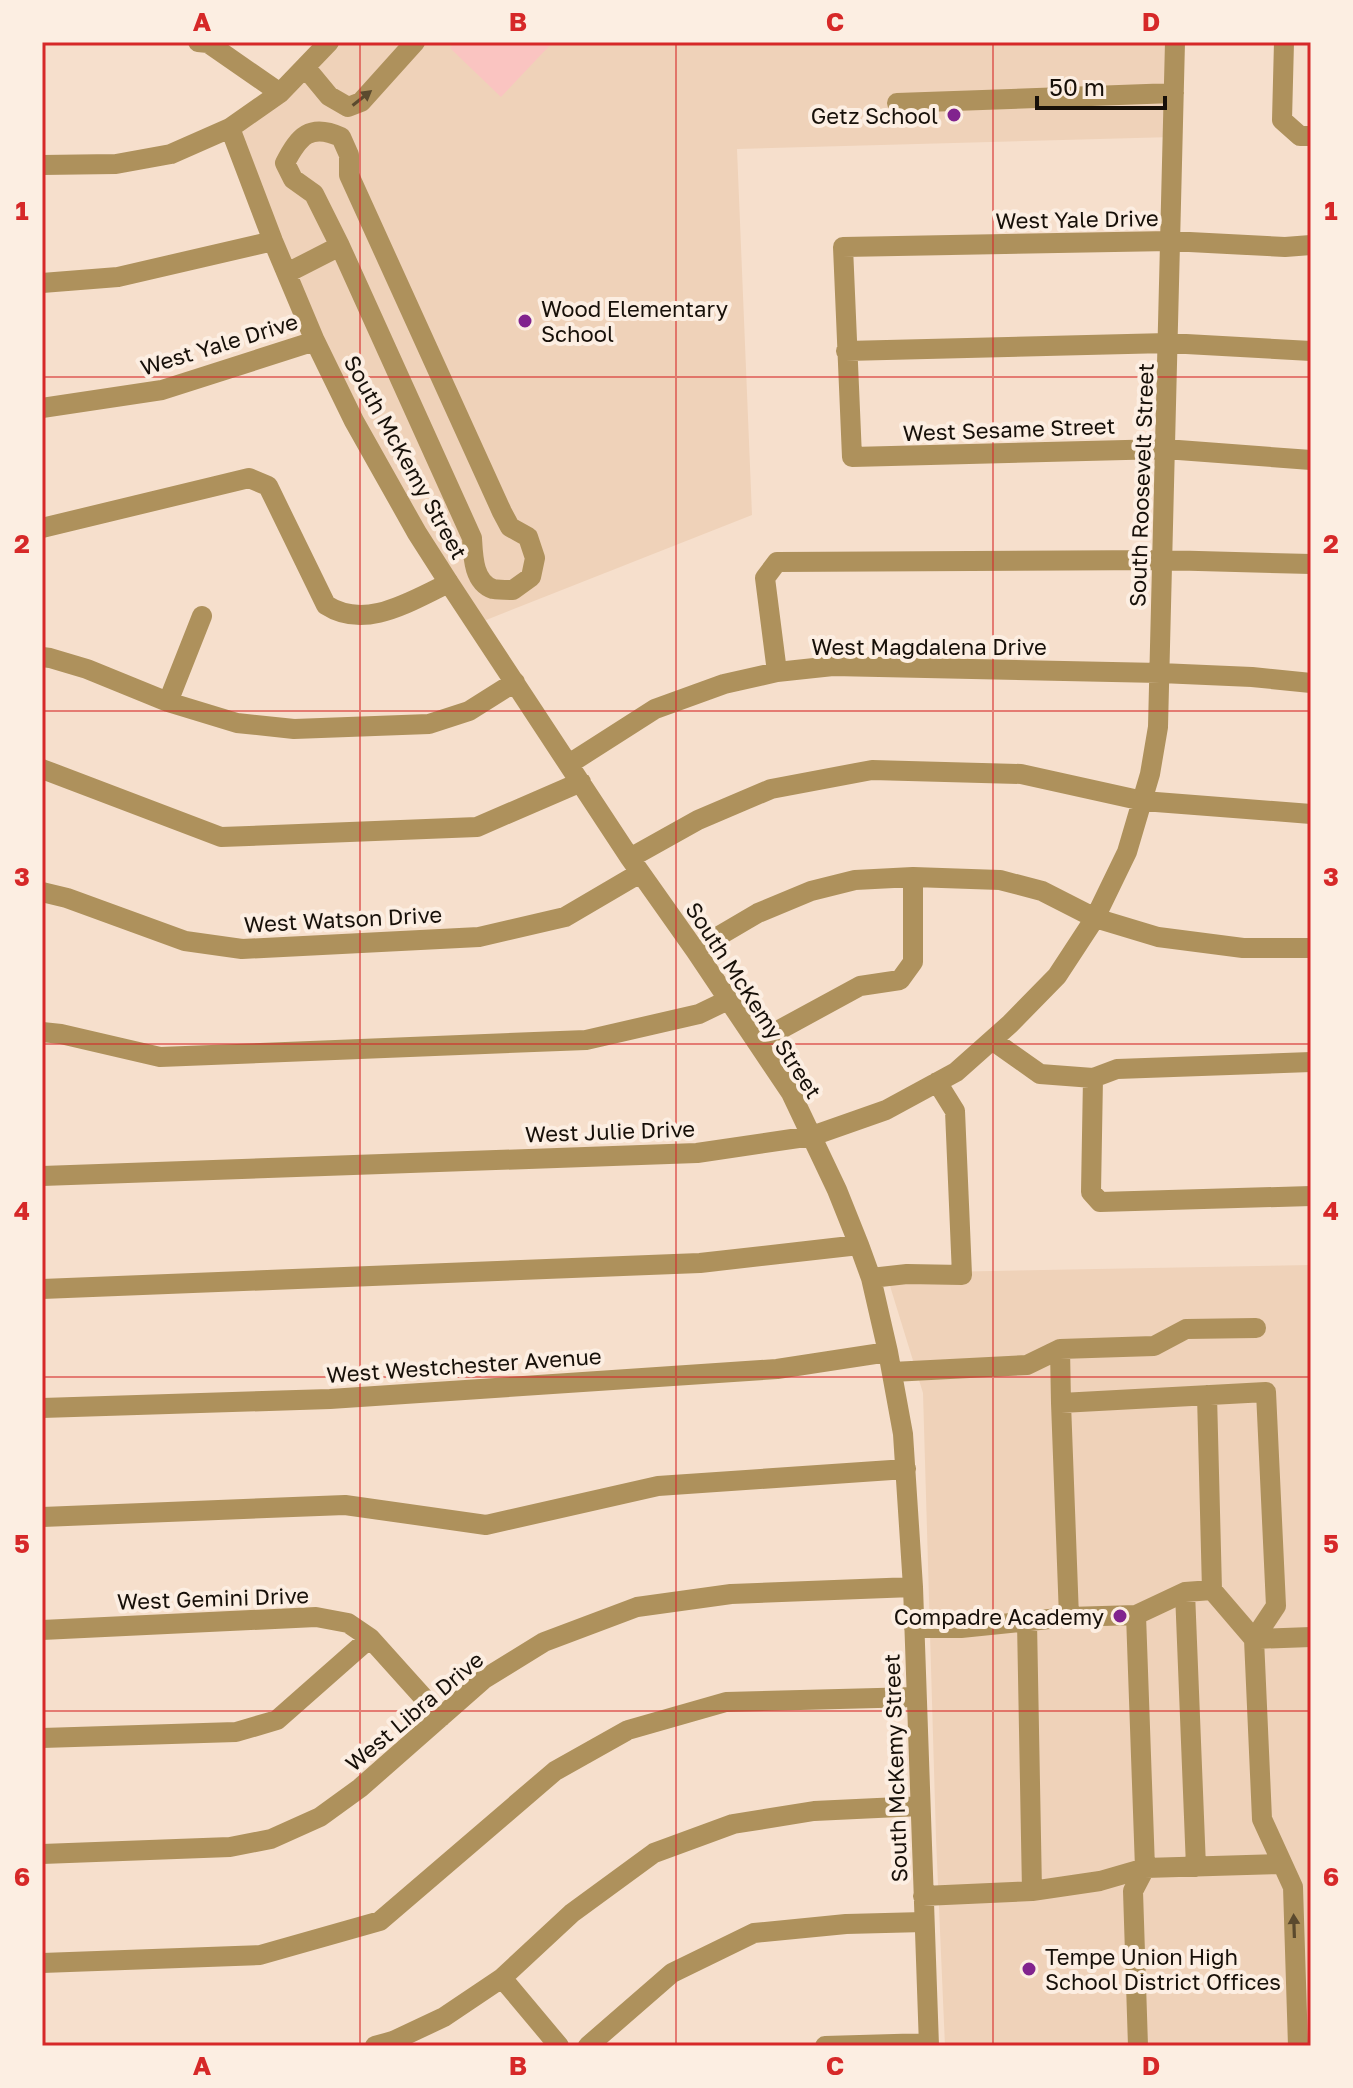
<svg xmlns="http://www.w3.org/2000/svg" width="1353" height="2088" viewBox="0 0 1353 2088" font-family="'Golos Text',sans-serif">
  <rect width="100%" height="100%" fill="#f6dfcc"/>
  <path fill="#efd2b9" d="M329 42H1175L1173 137 737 149 752 515 476 624 354 421 230 128Z
    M1311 1265V2046H945L936 1838 923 1393 886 1273Z"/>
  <path fill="#fac4c1" d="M455 42H553L501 97 450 48Z"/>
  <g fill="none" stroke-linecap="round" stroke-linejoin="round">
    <path stroke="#ae915c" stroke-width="20" d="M198 42 208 43 280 93
      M1284 42 1282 120 1300 136H1311
      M305 67 329 96 348 107 361 102 415 42
      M897 103 1174 93
      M230 128 273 241 315 341 354 421 417 533 449 583 630 858 695 950 791 1093 837 1190 859 1245 871 1278 888 1352 903 1434 913 1587 929 2046
      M42 165 116 164 171 154 230 128 280 93 329 42
      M1311 245 1285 247 1170 241 843 247 852 457 1165 449 1311 460
      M287 273 340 246 472 538C473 555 473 582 493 589 499 590 507 590 513 590L531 577 535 558 528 537 510 527 502 512 349 175V155L341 137C310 123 299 136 285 163L293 179 314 194 340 246
      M42 283 118 277 273 241
      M846 351 1168 343 1311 351
      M42 408 162 390 315 341
      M42 528 249 478 268 486 326 605C366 631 412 600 449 583
      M42 657 50 658 87 669 168 702 237 723 294 729 429 724 469 711 515 682
      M777 672 765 578 777 562 1162 560 1311 564
      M168 702 202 616
      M569 764 655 709 724 684 777 672 833 666 1160 673 1252 677 1311 683
      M42 769 221 837 477 827 581 782
      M630 858 698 820 771 789 872 770 1021 774 1143 801 1311 814
      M42 892 67 898 185 941 242 949 479 937 565 917 640 873
      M695 950 758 913 811 891 855 880 913 877 1000 880 1042 891 1095 918 1158 937 1243 948H1311
      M42 1032 61 1034 160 1057 586 1040 699 1014 728 1000
      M992 1040 1040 1074 1093 1078 1117 1069 1311 1062
      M757 1042 860 986 900 980 913 962V877
      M1093 1078 1091 1192 1100 1202 1311 1196
      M42 1176 697 1153 812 1136 886 1110 956 1072 1010 1024 1057 976 1095 918 1127 852 1150 774 1158 727 1175 42
      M871 1278 907 1274 962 1275 955 1111 937 1082
      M42 1289 700 1263 859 1245
      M1060 1349 1154 1346 1186 1329 1256 1328
      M892 1372 1027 1365 1060 1349 1061 1403 1266 1392 1276 1606 1254 1639 1262 1819 1293 1887 1298 2046
      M1061 1403 1069 1617 1136 1615 1145 1868 1133 1891 1138 2046
      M42 1408 330 1399 777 1369 888 1352
      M42 1517 345 1505 486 1525 658 1486 906 1469
      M1212 1590 1254 1639 1311 1637
      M1185 1592 1196 1867
      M1136 1615 1185 1592 1212 1590 1207 1395
      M1027 1622 1032 1891
      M914 1628H961L1069 1617
      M42 1630 316 1617 348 1623 370 1638 441 1717
      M42 1738 236 1732 277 1720 370 1638
      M42 1854 230 1847 271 1839 320 1817 360 1788 484 1679 544 1642 637 1607 731 1594 913 1587
      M923 1896 1032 1891 1100 1881 1145 1868 1282 1864
      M42 1963 260 1955 380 1921 555 1771 628 1730 726 1702 916 1697
      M502 1978 559 2046
      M375 2046 393 2041 444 2017 502 1978 572 1913 654 1853 733 1824 814 1811 920 1806
      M588 2046 672 1973 754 1933 846 1924 924 1922
      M825 2046 929 2043"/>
  </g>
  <defs><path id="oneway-solid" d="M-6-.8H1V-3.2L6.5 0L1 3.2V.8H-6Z" transform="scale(2)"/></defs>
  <g fill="#5b4a2e">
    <use href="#oneway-solid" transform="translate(362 98) rotate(-38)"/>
    <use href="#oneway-solid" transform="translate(1294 1926) rotate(-92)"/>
  </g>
  <path fill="none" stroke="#d62828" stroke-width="2" stroke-opacity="0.55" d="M360 42V2046M676 42V2046M993 42V2046M42 377H1311M42 711H1311M42 1044H1311M42 1377H1311M42 1711H1311"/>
  <g fill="#81238e" stroke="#fceee2" stroke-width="3">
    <circle cx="954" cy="115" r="8"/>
    <circle cx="525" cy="321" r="8"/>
    <circle cx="1120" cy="1616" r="8"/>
    <circle cx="1029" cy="1969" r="8"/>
  </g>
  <g text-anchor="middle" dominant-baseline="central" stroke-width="8" stroke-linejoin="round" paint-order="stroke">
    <g font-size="22" fill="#171009" stroke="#fceee2" text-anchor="end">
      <text x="938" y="115">Getz School</text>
      <text x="541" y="308" text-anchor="start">Wood Elementary<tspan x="541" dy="25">School</tspan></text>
      <text x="1104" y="1616">Compadre Academy</text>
      <text x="1045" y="1956" text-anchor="start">Tempe Union High<tspan x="1045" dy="25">School District Offices</tspan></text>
    </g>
    <g font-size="22" fill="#171009" stroke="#fceee2">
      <text transform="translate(1077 219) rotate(-1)">West Yale Drive</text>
      <text transform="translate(219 344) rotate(-17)">West Yale Drive</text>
      <text transform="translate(1009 429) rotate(-2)">West Sesame Street</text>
      <text transform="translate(406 457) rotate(61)">South McKemy Street</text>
      <text transform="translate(1141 485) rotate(-88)">South Roosevelt Street</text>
      <text x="929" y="646">West Magdalena Drive</text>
      <text transform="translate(343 919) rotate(-3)">West Watson Drive</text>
      <text transform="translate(754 1000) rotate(57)">South McKemy Street</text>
      <text transform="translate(610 1131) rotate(-2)">West Julie Drive</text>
      <text transform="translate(464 1365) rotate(-4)">West Westchester Avenue</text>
      <text transform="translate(213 1598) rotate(-2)">West Gemini Drive</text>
      <text transform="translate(414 1711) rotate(-40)">West Libra Drive</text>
      <text transform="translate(895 1768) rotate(-92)">South McKemy Street</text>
    </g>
  </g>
  <rect width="1353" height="2088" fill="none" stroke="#fceee2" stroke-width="88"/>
  <path d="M1037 96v12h128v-12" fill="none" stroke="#171009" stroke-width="4"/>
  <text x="1049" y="96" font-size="24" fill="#171009" stroke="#fceee2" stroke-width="6" paint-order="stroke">50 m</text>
  <rect x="44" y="44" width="1265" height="2000" fill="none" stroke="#d62828" stroke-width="3"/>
  <g font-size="26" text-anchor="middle" font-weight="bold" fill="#d62828">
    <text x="202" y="31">A</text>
    <text x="518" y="31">B</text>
    <text x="835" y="31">C</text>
    <text x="1151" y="31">D</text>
    <text x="22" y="220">1</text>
    <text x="1331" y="220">1</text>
    <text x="22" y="553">2</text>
    <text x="1331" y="553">2</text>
    <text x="22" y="886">3</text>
    <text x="1331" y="886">3</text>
    <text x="22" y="1220">4</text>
    <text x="1331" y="1220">4</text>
    <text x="22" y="1553">5</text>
    <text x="1331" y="1553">5</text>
    <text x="22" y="1886">6</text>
    <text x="1331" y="1886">6</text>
    <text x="202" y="2075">A</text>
    <text x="518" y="2075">B</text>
    <text x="835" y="2075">C</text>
    <text x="1151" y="2075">D</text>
  </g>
</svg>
